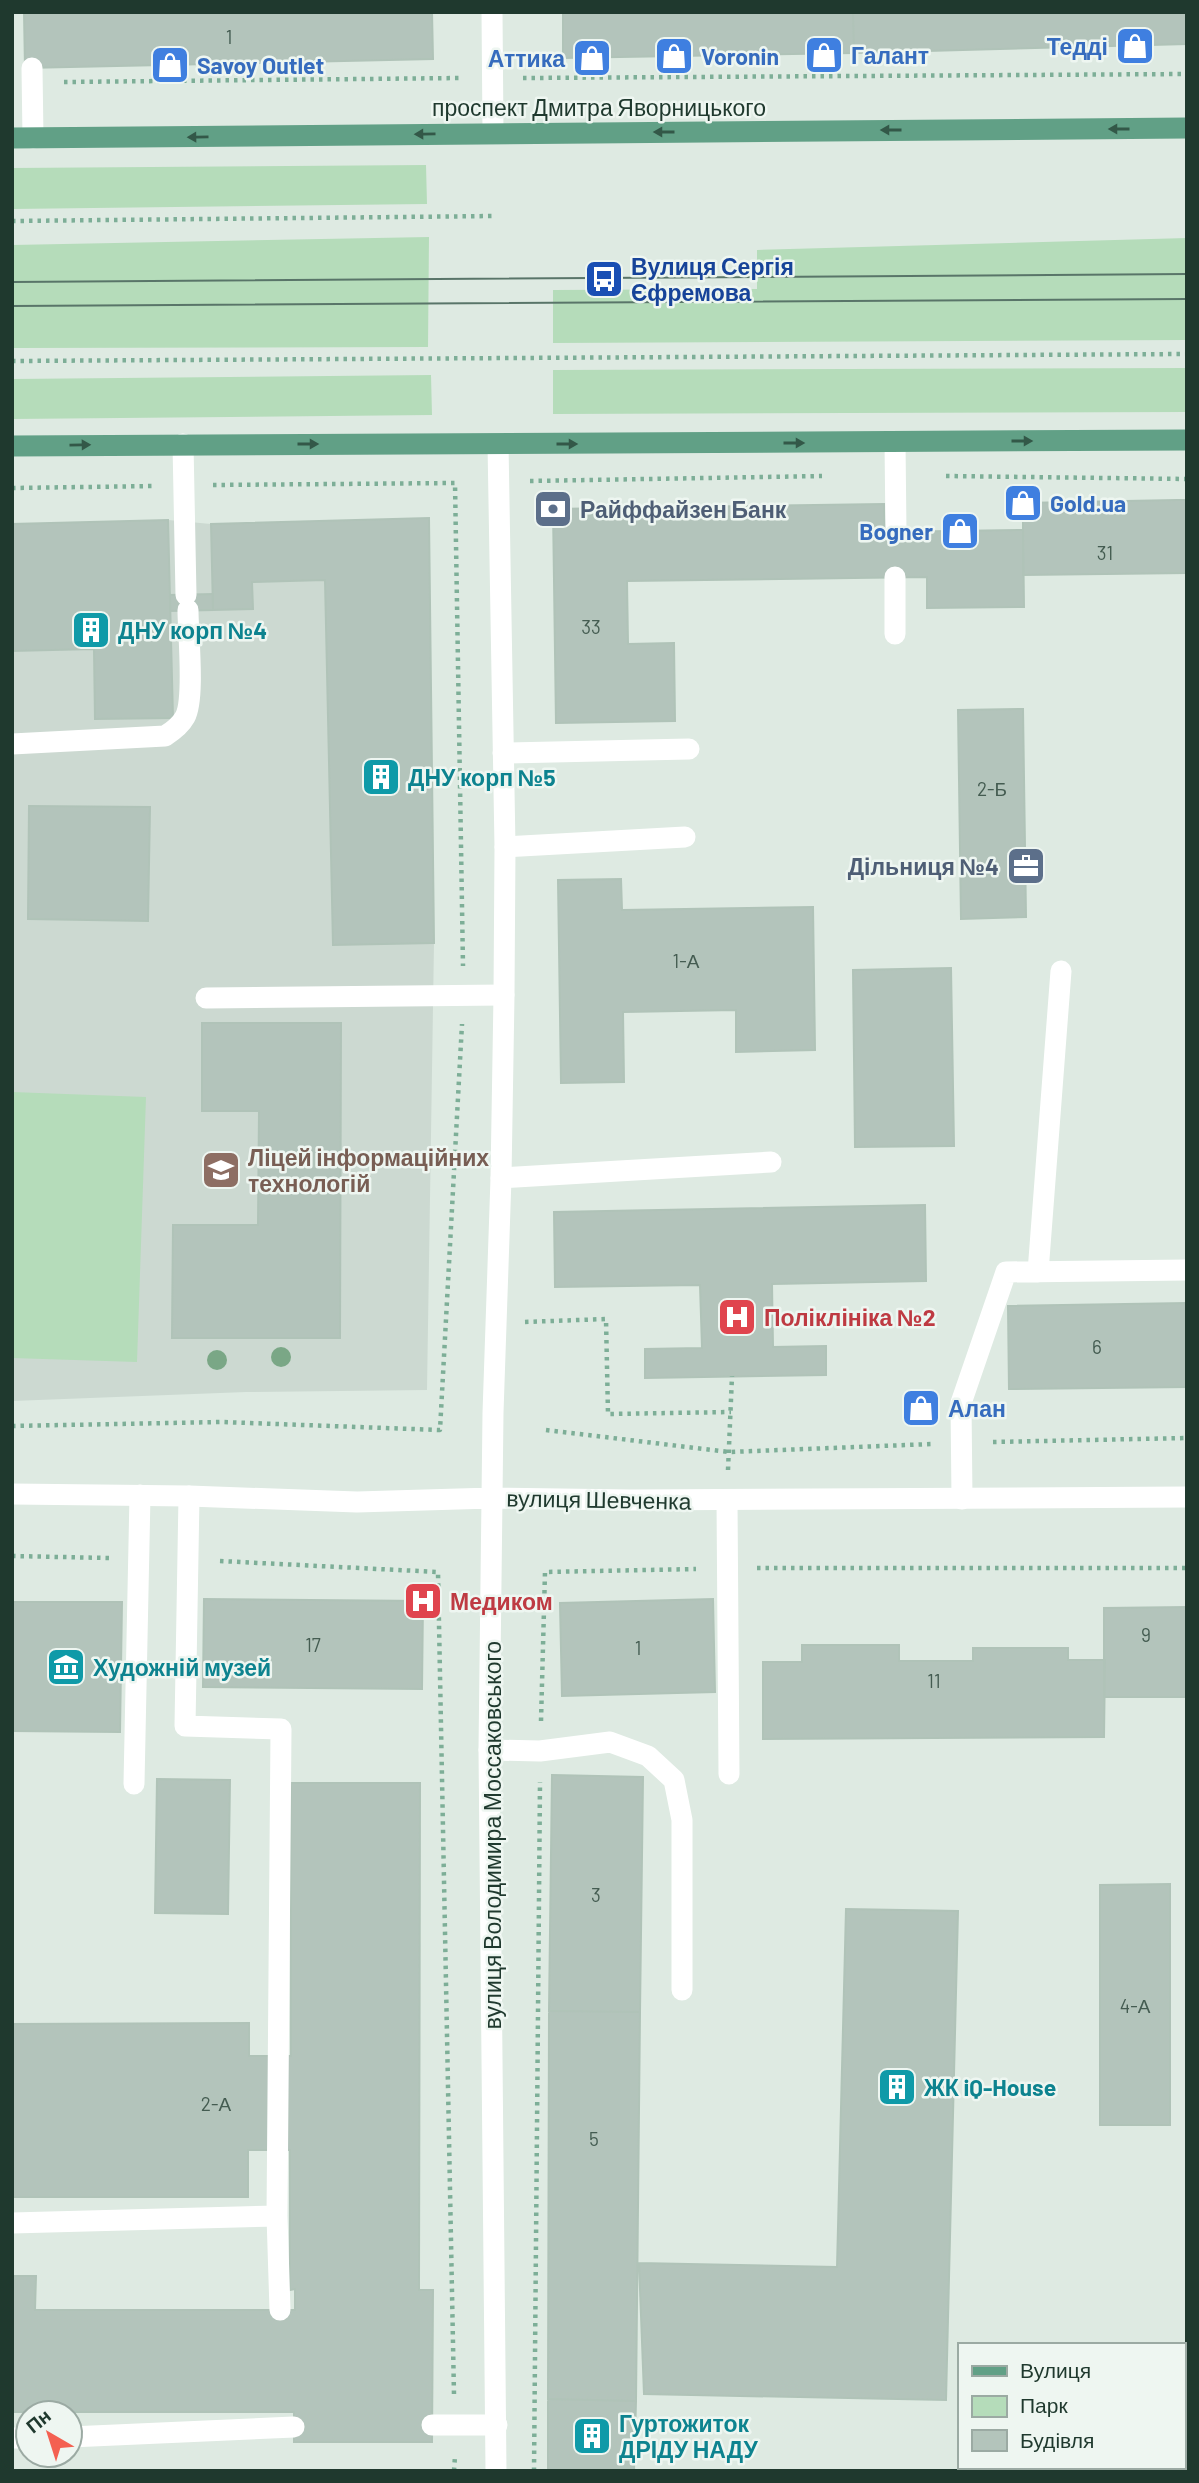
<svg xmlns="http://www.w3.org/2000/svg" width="1199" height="2483" viewBox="0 0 1199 2483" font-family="Barlow,sans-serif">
  <rect width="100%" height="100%" fill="#deeae2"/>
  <path fill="#ccd9d1" d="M429 518 434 943 427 1390 246 1392 12 1401V524L168 520 211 524Z"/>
  <path fill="#b5dcba" d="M426 165 427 204 12 209V168Z
    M429 237 428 347 12 348V245Z
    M1187 238V340L553 343V290L757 289V250Z
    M1187 368V412L553 414V370Z
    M431 375 432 415 12 419V379Z
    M12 1092 146 1097 137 1362 12 1358Z"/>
  <path fill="#b3c4bb" stroke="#b0c3b8" stroke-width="2" d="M24 12H432L433 59 25 68Z
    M563 12H853L854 53 563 58Z
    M853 12H1187V44L854 53Z
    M1177 500H1187V573L1023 575V503Z
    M884 504 885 532 1023 530 1024 607 927 608V577L627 581 628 644 674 643 675 721 556 723 553 509Z
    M429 518 434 943 333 945 325 580 252 582 253 609 213 610 211 524Z
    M168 520 173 718 95 719 94 649 12 651V524Z
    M213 594V610L170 611V595Z
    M1023 709 1026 917 961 919 958 710Z
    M29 806 150 807 148 921 28 919Z
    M621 879 622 910 813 907 815 1050 736 1052V1010L623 1012 624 1082 561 1083 558 880Z
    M951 968 954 1146 855 1147 853 970Z
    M202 1023H341L340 1338H172L173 1225H258L259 1111H202Z
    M925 1205 926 1281 772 1284 773 1347 826 1346V1375L645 1378V1349L702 1348 700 1285 555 1287 554 1212Z
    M1187 1303V1387L1009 1389 1008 1306Z
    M204 1599 423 1601 422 1689 203 1687Z
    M713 1599 715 1692 562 1696 560 1603Z
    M12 1602H122L120 1732 12 1731Z
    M1187 1607V1697H1104V1608Z
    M802 1645H899V1661H973V1648H1068V1660H1105L1104 1737 763 1739V1662H802Z
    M552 1775 643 1777 640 2012 549 2011Z
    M157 1779 230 1780 228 1914 155 1913Z
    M291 1783H420L419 2290H433L432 2442H294V2412H12V2276H36L35 2310H295V2289L290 2290V2150H248V2197H12V2024L249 2023V2056H291Z
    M1170 1884V2125H1100V1885Z
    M846 1909 958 1911 946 2400 644 2394 639 2263 837 2267Z
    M549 2011 640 2012 636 2401 548 2399Z
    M548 2399 636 2401 634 2471H548Z"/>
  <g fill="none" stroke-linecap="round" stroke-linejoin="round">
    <path stroke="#7dae97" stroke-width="4.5" stroke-dasharray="3.5 5" stroke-linecap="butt" d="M523 78 1187 74
      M64 82 461 78
      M12 221 495 216
      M12 361 1187 354
      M946 476 1187 479
      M530 481 822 476
      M213 485 455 483 463 966
      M12 488 155 486
      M525 1322 606 1319 608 1414 731 1412
      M12 1426 222 1422 440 1430 462 1024
      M546 1430 729 1452 932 1444
      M993 1442 1187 1438
      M728 1470 732 1376
      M12 1556 109 1558
      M220 1561 438 1572 454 2395
      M757 1568H1187
      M541 1721 545 1572 696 1569
      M454 2471 455 2456
      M534 2471 540 1782"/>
    <path stroke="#fff" stroke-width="21" d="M32 68 33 138
      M895 442 896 532
      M183 444 186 595
      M895 634V577
      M12 744 165 736C173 731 180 726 185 717 195 699 188 634 188 610
      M503 753 689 749
      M505 847 685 837
      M206 998 504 995
      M501 1178 771 1162
      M1038 1272 1061 971
      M189 1496 185 1726 281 1729 277 2216 280 2310
      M962 1499 961 1403 1006 1272 1187 1270
      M727 1500 729 1774
      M489 1750 540 1751 610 1742 648 1756 674 1780 682 1820V1990
      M134 1784 140 1495
      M12 2223 277 2216
      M432 2425H497
      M70 2437 294 2427
      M12 2438H28"/>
    <path stroke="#fff" stroke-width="21" d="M492 12 493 133
      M12 1494 189 1496 357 1502 492 1498 631 1500 1187 1497
      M496 2471 489 1750 493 1413 501 1178 504 995 505 847 498 444"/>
    <path stroke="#61a086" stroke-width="21" d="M12 138 1187 128
      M12 446 1187 440"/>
    <path stroke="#597569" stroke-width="2" d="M12 282 1187 274
      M12 306 1187 299"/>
  </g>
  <g fill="#7aa786">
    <circle cx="281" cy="1357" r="10"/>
    <circle cx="217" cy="1360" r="10"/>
  </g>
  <defs><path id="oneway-solid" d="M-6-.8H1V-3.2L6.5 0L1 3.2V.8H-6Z" transform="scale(1.75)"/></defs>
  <g fill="#335848">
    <use href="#oneway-solid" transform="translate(1119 129) rotate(180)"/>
    <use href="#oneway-solid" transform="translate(891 130) rotate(180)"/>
    <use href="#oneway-solid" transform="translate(664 132) rotate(180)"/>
    <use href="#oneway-solid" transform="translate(425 134) rotate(179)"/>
    <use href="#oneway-solid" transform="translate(198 137) rotate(179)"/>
    <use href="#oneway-solid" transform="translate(1022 441)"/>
    <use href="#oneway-solid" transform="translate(794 443)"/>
    <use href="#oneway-solid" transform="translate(308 444)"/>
    <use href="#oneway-solid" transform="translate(567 444)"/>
    <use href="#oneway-solid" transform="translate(80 445) rotate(-1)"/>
  </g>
  <defs>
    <symbol id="shop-square" viewBox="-11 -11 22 22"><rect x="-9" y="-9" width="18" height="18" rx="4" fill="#3f7fe0" stroke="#eef6f1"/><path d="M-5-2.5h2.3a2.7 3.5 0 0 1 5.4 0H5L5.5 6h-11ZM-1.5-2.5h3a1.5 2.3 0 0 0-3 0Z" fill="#fff"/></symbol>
    <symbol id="bus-square" viewBox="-11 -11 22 22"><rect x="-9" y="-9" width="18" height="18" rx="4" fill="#1a4fb4" stroke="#eef6f1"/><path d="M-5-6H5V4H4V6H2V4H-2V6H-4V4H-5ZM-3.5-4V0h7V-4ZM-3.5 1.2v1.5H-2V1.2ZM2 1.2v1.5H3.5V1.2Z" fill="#fff"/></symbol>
    <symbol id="bank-square" viewBox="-11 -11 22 22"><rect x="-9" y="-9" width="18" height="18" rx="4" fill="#5c6f8a" stroke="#eef6f1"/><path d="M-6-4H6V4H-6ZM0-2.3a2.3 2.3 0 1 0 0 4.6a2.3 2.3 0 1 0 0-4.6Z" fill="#fff"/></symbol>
    <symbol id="building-square" viewBox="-11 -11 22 22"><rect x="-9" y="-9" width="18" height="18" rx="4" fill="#0f9aa8" stroke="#eef6f1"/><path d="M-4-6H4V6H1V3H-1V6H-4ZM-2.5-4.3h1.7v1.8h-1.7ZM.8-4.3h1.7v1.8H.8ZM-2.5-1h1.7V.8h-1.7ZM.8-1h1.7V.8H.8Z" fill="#fff"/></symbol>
    <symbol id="office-square" viewBox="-11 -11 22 22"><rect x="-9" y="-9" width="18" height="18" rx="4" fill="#5c6f8a" stroke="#eef6f1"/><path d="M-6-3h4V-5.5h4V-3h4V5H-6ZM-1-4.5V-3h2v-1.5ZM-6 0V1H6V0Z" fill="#fff"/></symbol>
    <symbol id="school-square" viewBox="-11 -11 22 22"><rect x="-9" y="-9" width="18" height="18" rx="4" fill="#8d6e63" stroke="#eef6f1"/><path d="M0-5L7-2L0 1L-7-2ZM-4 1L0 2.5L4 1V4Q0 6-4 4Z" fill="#fff"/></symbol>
    <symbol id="hospital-square" viewBox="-11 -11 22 22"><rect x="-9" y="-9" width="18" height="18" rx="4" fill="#e0444e" stroke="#eef6f1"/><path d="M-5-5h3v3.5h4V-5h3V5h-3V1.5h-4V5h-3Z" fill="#fff"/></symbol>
    <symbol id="museum-square" viewBox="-11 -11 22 22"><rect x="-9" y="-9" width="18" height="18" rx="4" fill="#0f9aa8" stroke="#eef6f1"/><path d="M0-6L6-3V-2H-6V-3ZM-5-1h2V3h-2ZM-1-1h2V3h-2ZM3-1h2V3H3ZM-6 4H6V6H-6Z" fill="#fff"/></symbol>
  </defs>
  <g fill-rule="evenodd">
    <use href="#shop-square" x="1113" y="24" width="44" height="44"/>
    <use href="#shop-square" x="802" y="33" width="44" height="44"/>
    <use href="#shop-square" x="652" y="34" width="44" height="44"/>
    <use href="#shop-square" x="570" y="36" width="44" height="44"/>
    <use href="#shop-square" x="148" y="43" width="44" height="44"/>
    <use href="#bus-square" x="582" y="257" width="44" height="44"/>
    <use href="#shop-square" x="1001" y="481" width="44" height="44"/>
    <use href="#bank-square" x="531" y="487" width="44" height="44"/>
    <use href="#shop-square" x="938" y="509" width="44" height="44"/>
    <use href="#building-square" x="69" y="608" width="44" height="44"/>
    <use href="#building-square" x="359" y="755" width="44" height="44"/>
    <use href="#office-square" x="1004" y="844" width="44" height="44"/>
    <use href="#school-square" x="199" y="1148" width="44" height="44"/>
    <use href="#hospital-square" x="715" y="1295" width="44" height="44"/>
    <use href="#shop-square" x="899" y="1386" width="44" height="44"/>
    <use href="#hospital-square" x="401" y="1579" width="44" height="44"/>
    <use href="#museum-square" x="44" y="1645" width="44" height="44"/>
    <use href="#building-square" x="875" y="2065" width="44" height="44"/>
    <use href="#building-square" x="570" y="2414" width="44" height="44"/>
  </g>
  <g text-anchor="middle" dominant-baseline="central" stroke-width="5" stroke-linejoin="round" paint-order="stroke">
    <g font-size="19" fill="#445c51">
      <text x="229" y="36">1</text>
      <text x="1105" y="552">31</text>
      <text x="591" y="626">33</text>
      <text x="992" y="788">2-Б</text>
      <text x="686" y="960">1-А</text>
      <text x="1097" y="1346">6</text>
      <text x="1146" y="1634">9</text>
      <text x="313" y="1644">17</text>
      <text x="638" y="1647">1</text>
      <text x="934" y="1680">11</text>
      <text x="596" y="1894">3</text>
      <text x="1135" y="2005">4-А</text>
      <text x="216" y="2103">2-А</text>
      <text x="594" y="2138">5</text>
    </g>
    <g font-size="23" font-weight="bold" fill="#366cbe" stroke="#eef6f1" text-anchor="start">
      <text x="1108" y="46" text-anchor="end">Тедді</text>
      <text x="851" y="55">Галант</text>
      <text x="701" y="56">Voronin</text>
      <text x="565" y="58" text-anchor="end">Аттика</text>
      <text x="197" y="65">Savoy Outlet</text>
      <text x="1050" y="503">Gold.ua</text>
      <text x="933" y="531" text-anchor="end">Bogner</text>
      <text x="948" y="1408">Алан</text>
    </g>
    <g font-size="23" fill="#1f392e" stroke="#eef6f1">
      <text x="599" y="107">проспект Дмитра Яворницького</text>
      <text transform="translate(599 1499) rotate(1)">вулиця Шевченка</text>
      <text transform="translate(492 1835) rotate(-90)">вулиця Володимира Моссаковського</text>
    </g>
    <g font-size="23" font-weight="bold" fill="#164399" stroke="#eef6f1" text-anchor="start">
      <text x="631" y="266">Вулиця Сергія<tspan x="631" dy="26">Єфремова</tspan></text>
    </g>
    <g font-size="23" font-weight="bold" fill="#4e5e75" stroke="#eef6f1" text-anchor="start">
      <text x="580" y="509">Райффайзен Банк</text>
      <text x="999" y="866" text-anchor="end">Дільниця №4</text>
    </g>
    <g font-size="23" font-weight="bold" fill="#0d838f" stroke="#eef6f1" text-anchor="start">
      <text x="118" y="630">ДНУ корп №4</text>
      <text x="408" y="777">ДНУ корп №5</text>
      <text x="93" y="1667">Художній музей</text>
      <text x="924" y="2087">ЖК iQ-House</text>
      <text x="619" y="2423">Гуртожиток<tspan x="619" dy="26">ДРІДУ НАДУ</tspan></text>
    </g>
    <g font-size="23" font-weight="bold" fill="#785e54" stroke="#eef6f1" text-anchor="start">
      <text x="248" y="1157">Ліцей інформаційних<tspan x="248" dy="26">технологій</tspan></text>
    </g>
    <g font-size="23" font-weight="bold" fill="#be3a42" stroke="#eef6f1" text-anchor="start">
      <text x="764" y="1317">Поліклініка №2</text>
      <text x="450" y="1601">Медиком</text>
    </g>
  </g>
  <rect width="1199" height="2483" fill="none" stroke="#1f392e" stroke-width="28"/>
  <rect x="958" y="2343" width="228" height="126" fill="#eef6f1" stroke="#9baaa3" stroke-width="2"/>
  <rect x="972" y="2366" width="35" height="10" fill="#61a086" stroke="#9baaa3" stroke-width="2"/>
  <text x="1020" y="2378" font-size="21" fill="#1f392e">Вулиця</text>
  <rect x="972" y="2396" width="35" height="21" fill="#b5dcba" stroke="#9baaa3" stroke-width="2"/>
  <text x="1020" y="2413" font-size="21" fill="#1f392e">Парк</text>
  <rect x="972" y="2430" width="35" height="21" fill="#b3c4bb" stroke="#9baaa3" stroke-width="2"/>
  <text x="1020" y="2448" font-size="21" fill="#1f392e">Будівля</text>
  <g transform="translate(49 2434) rotate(321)"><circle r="33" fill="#eef6f1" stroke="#9baaa3" stroke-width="2"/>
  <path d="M0-5L12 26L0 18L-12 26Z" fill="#f46051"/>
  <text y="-10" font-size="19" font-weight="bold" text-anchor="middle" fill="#1f392e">Пн</text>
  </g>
</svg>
